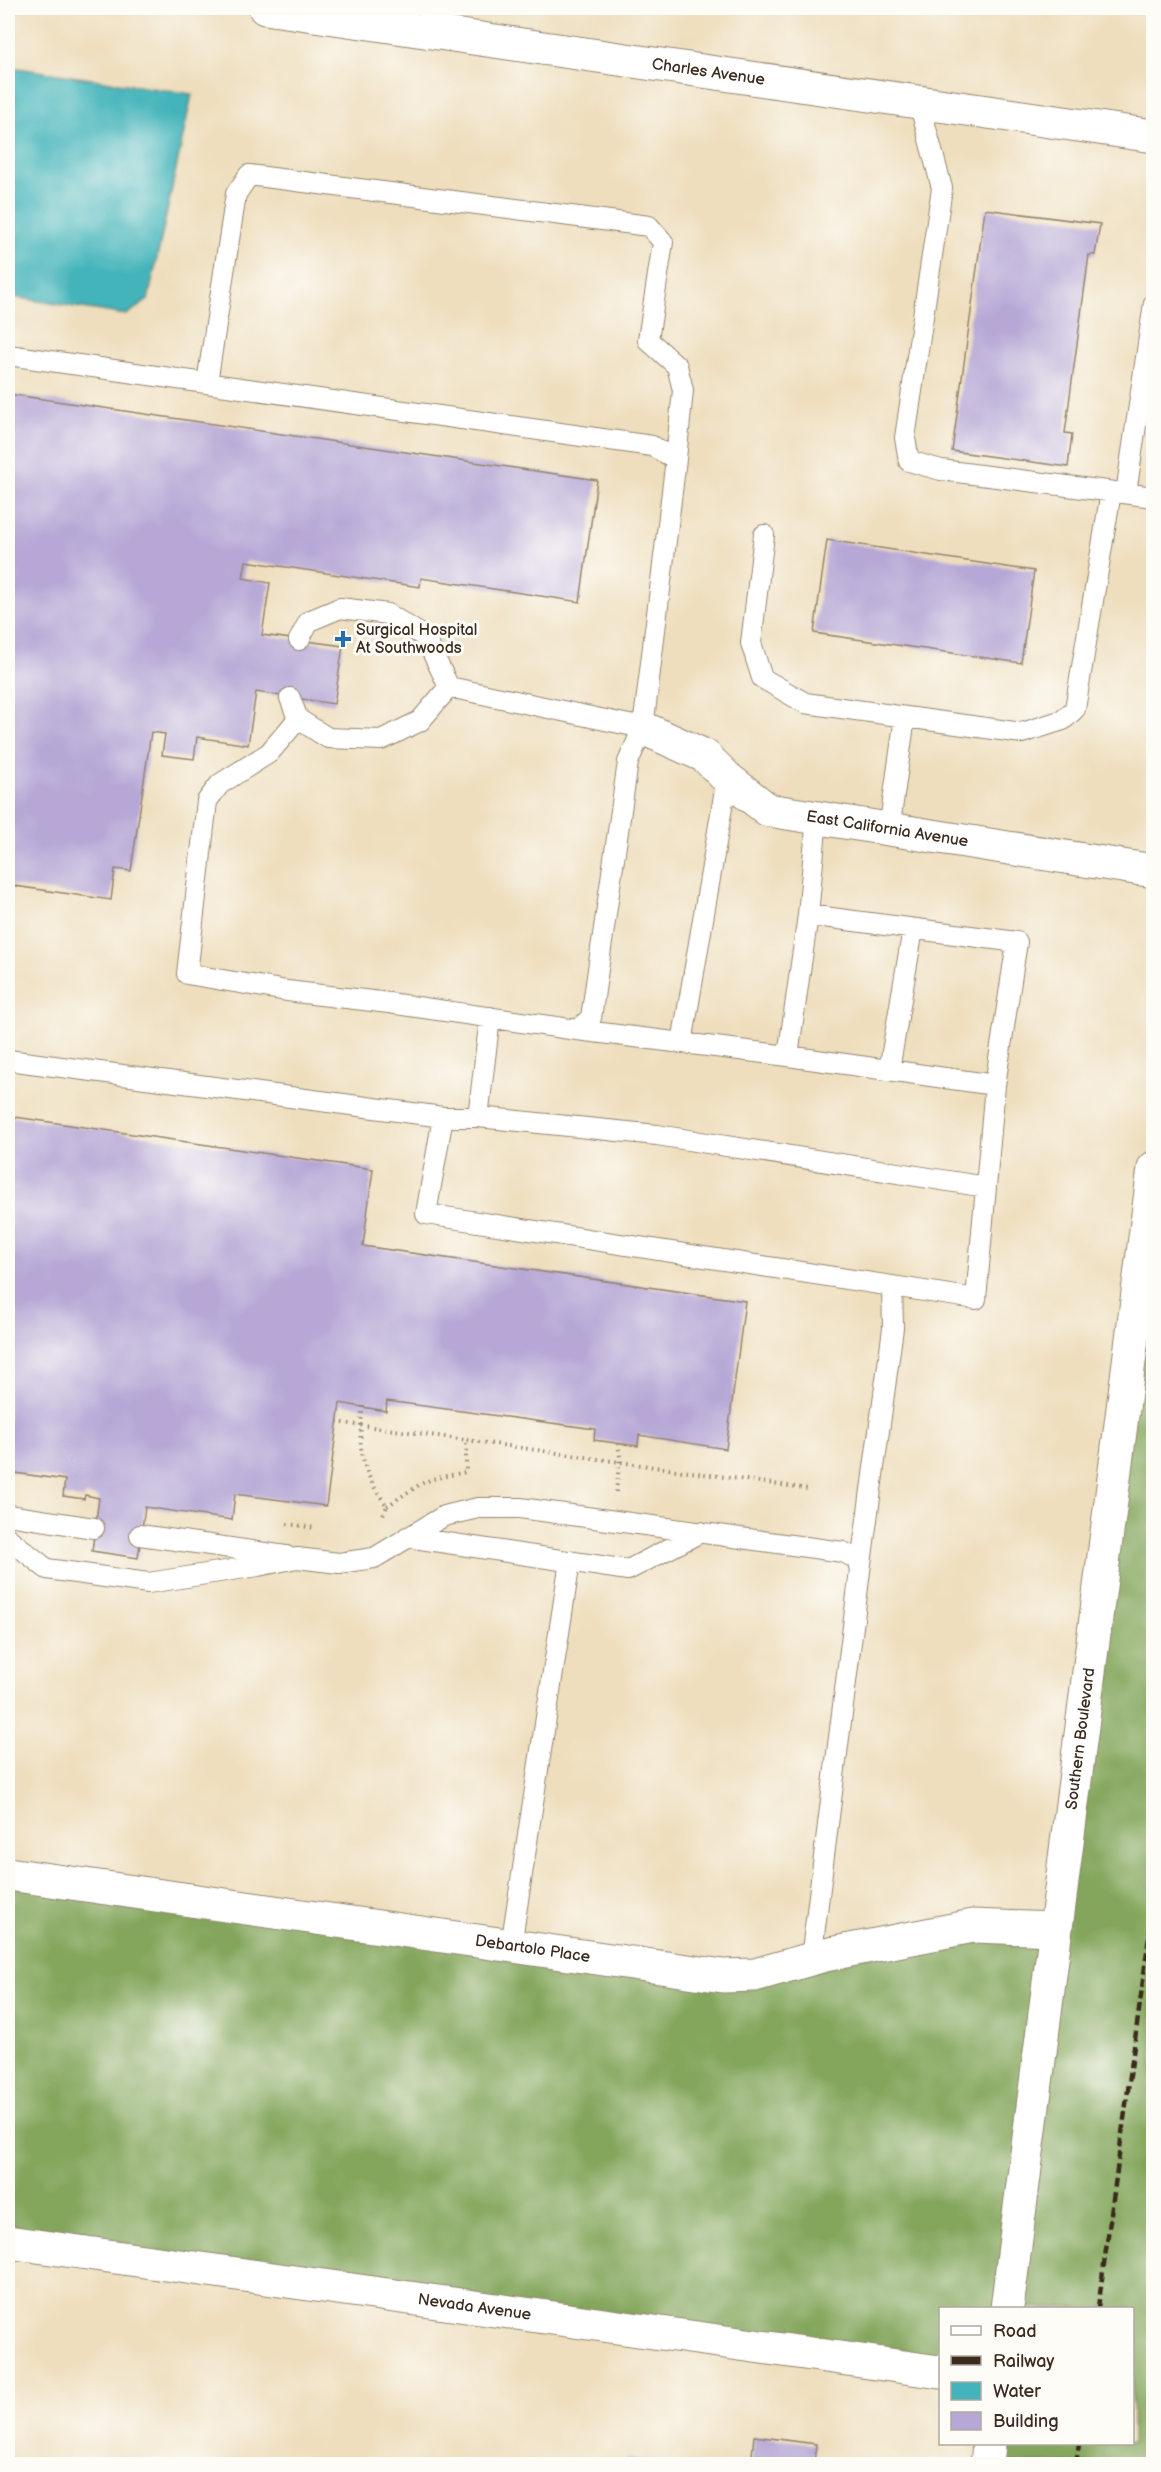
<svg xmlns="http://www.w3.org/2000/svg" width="1161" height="2472" viewBox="0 0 1161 2472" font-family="'Balsamiq Sans',sans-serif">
  <rect width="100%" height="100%" fill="#fdfcf7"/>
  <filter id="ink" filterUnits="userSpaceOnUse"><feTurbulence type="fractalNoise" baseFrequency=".0167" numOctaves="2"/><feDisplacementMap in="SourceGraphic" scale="12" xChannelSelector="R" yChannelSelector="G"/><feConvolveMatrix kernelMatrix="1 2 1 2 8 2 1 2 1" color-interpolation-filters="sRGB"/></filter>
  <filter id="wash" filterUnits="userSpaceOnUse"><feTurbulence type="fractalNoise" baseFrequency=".008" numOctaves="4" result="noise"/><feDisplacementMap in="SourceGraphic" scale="24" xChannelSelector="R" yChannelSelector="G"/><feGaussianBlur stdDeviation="1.35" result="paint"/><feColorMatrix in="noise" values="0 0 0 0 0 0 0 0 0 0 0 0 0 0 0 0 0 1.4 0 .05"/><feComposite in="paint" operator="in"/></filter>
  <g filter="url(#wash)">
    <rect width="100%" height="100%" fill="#eedebd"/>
    <path fill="#83a65c" stroke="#5f683d" stroke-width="1.5" d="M1153 1168V2464H987L989 2444H1132V2308H940V2372L8 2242V1874L723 1976 1055 1929Z"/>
    <path fill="#43b4ba" stroke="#3f6f6c" stroke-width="1.5" d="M17 68 192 94 148 300 126 315 8 296V71Z"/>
    <g id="blocks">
      <path fill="#b6a7d6" d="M985 209 1100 224 1095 255H1089L1065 433 1072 434 1068 467 952 451Z
        M8 394 597 480 580 602 421 578 420 587 246 561 243 578 270 583 262 635 343 646 334 704 256 692 248 745 197 737 194 759 162 755 165 734 151 732 131 871 115 869 111 900 8 885Z
        M827 540 1034 571 1021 663 814 633Z
        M8 1116 373 1169 363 1246 745 1301 726 1449 639 1435 638 1446 594 1440 595 1429 387 1401 386 1411 340 1403 326 1506 235 1494 232 1520 145 1507 138 1558 92 1551 99 1498 85 1495 84 1499 63 1496 65 1480 8 1472Z
        M754 2436 816 2444 814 2464H751Z
        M626 2458 663 2463V2464H625Z"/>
    </g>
  </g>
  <g filter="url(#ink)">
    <use href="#blocks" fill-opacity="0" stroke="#94846e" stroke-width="1.5"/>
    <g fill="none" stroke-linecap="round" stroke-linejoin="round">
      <defs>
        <path id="service" d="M919 102 942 188 905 438 909 461 941 470 1154 497
          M8 355 652 446 676 459 643 728 628 762 591 1018 577 1030 389 1003 287 991 187 974 207 801 220 784 269 753 298 719
          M207 383 236 194 249 175 649 226 663 242 648 340 677 366 683 390 676 459
          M1126 493 1154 303
          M764 535 751 643 762 678 805 703 1022 733 1063 720 1075 709 1111 492
          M449 687 643 728
          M290 698 298 719 328 738 381 740 420 721 449 687 425 637 388 614 340 608 309 621 299 640
          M889 830 905 717
          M808 915 817 818
          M577 1030 788 1056 995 1085 1017 942 808 915 788 1056
          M682 1043 727 778
          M8 1060 443 1117H478L657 1135 986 1187 976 1299 426 1214 443 1117
          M889 1070 913 929
          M478 1117 490 1017
          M986 1187 995 1085
          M8 1515 94 1528
          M140 1535 286 1556
          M407 1537 628 1570 701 1532
          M8 1538 47 1569 148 1583 258 1566 297 1558 339 1563 374 1558 444 1516 478 1508H520L843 1552 857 1559 860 1571 811 1959
          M860 1571 893 1328 892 1286
          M511 1946 570 1561"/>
        <g id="minor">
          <path id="s1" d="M643 728 705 756 727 778 768 810 1154 871"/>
          <path id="s2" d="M8 1874 723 1976 755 1975 825 1955 973 1926 1055 1929"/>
          <path id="s3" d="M8 2242 940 2372"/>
        </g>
        <g id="tertiary">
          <path id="s4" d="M265 8 1154 136"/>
          <path id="s5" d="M1007 2308 1154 1168"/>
          <path d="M987 2464 989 2444"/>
        </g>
      </defs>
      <use href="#service" stroke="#94846e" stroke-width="22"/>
      <use href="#minor" stroke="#94846e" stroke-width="35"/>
      <use href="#tertiary" stroke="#94846e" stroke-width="35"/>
      <path stroke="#94846e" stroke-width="4" stroke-dasharray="1.5 4.5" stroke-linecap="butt" d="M363 1406C357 1449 361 1471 387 1506L382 1517
        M337 1422 466 1440
        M616 1492 620 1457 618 1444
        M387 1506 419 1485 432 1479 466 1472V1440L809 1489
        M287 1524 316 1528"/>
      <use href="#service" stroke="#fff" stroke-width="20"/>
      <use href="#minor" stroke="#fff" stroke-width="33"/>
      <use href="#tertiary" stroke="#fff" stroke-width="33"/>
      <path stroke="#3b2a1e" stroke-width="4.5" stroke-dasharray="9 4.5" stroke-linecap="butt" d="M1098 2308 1154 1901
        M1076 2464 1079 2444"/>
    </g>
  </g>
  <path fill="#1f6fb2" stroke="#fdfcf7" stroke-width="2" d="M340 630h6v6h6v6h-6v6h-6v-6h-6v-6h6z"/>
  <g text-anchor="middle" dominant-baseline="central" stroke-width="6" stroke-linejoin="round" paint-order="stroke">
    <g font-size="16" fill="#3b2a1e" stroke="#fdfcf7">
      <text stroke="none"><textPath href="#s4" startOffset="448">Charles Avenue</textPath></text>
      <text stroke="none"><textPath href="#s1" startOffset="272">East California Avenue</textPath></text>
      <text stroke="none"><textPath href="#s5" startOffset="574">Southern Boulevard</textPath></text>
      <text stroke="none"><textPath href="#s2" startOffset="530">Debartolo Place</textPath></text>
      <text stroke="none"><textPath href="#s3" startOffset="471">Nevada Avenue</textPath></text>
    </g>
    <g font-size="16" fill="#3b2a1e" stroke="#fdfcf7" text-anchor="start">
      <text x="356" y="630">Surgical Hospital<tspan x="356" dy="18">At Southwoods</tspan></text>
    </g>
  </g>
  <rect width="1161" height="2472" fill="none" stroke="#fdfcf7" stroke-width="30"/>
  <rect x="939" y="2307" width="195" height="138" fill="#fdfcf7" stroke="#afa8a0" stroke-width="1.5"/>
  <rect x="951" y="2326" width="30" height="9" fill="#ffffff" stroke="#afa8a0" stroke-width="1.5"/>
  <text x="993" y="2337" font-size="18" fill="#3b2a1e">Road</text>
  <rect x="951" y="2356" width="30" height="9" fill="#3b2a1e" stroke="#afa8a0" stroke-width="1.5"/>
  <text x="993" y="2367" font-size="18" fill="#3b2a1e">Railway</text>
  <rect x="951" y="2382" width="30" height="18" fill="#43b4ba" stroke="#afa8a0" stroke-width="1.5"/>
  <text x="993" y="2397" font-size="18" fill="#3b2a1e">Water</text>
  <rect x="951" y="2412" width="30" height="18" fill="#b6a7d6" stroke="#afa8a0" stroke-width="1.5"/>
  <text x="993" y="2427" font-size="18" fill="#3b2a1e">Building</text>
</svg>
